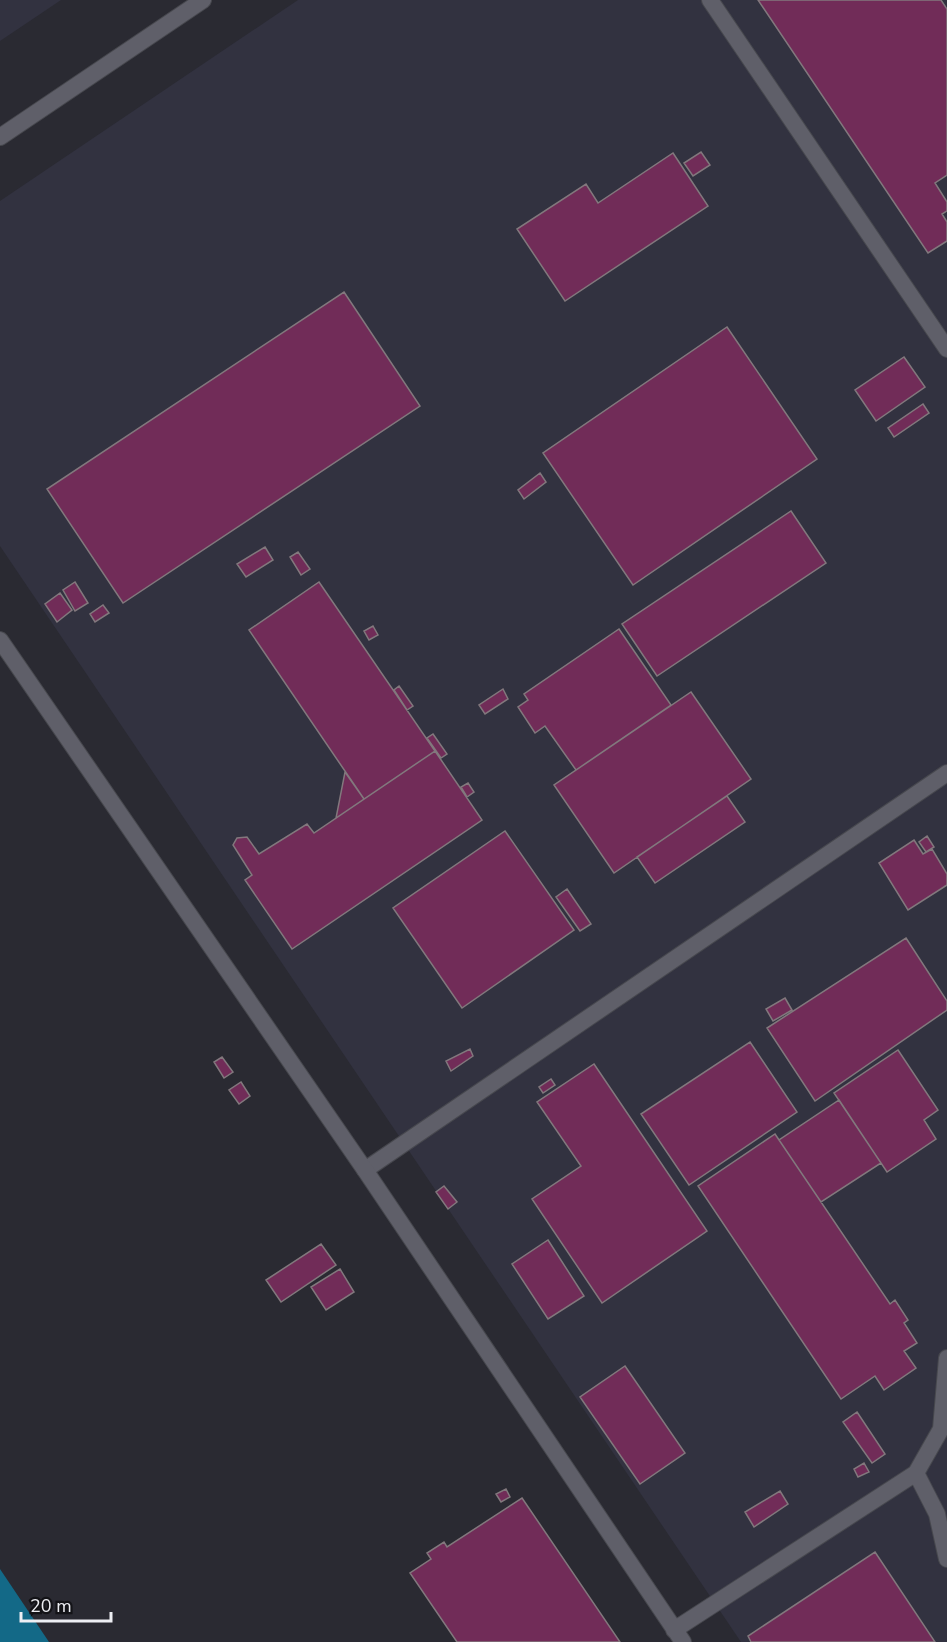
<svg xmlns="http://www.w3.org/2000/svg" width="947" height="1642" viewBox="0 0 947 1642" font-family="'Nunito Sans',sans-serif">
  <rect width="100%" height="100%" fill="#2a2a32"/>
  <path fill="#323240" d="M0 0H61L0 41Z
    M298 0H947V1642H741L0 546V201Z"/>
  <path fill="#136987" d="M0 1569 49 1642H0Z"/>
  <path fill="#712c58" stroke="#82787d" stroke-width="1.5" d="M758 0H941L947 9V175L935 183 947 202V211L942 214 947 222V241L928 253Z
    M701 152 710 165 693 176 684 163Z
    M673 153 708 206 565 301 517 229 586 184 598 203Z
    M344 292 420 406 123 603 47 489Z
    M727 327 817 459 633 585 543 453Z
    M904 357 925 387 876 421 855 390Z
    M923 404 929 413 894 437 888 428Z
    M540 473 546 482 524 499 518 490Z
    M791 511 826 563 657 676 622 624Z
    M265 547 273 560 246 577 237 564Z
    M298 552 310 569 301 575 290 557Z
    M75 582 88 603 75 611 63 590Z
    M319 582 435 751 364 799 249 630Z
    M60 593 72 610 57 622 45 604Z
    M103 605 109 613 95 622 90 614Z
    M373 626 378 635 369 640 364 631Z
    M619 629 671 705 576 770 545 726 535 733 518 707 528 700 524 694Z
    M399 686 413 706 407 710 394 690Z
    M503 689 508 699 485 714 479 705Z
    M691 692 751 779 614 873 554 785Z
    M433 734 447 754 441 758 427 738Z
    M435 751 482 820 292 949 245 880 252 875 233 845 237 838 247 837 259 854 307 824 314 833Z
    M345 772 364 799 336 818Z
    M468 783 474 792 467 797 461 787Z
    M727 796 745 822 655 883 637 857Z
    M505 831 574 930 462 1008 393 908Z
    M927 836 934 847 926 852 919 842Z
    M914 840 923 854 932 849 947 874V885L908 910 879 863Z
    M567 889 591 924 580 931 556 897Z
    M906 938 947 1001V1010L815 1101 767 1028Z
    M785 998 792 1010 773 1021 766 1009Z
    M750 1042 797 1112 689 1185 641 1114Z
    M470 1049 473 1056 451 1071 446 1061Z
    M898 1050 938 1110 924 1120 936 1139 887 1172 834 1093Z
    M222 1057 233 1072 224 1078 214 1062Z
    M594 1064 707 1231 602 1303 532 1199 581 1166 537 1102Z
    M551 1079 555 1085 543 1093 539 1087Z
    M241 1082 250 1096 239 1104 229 1090Z
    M839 1100 881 1163 821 1202 779 1140Z
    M775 1134 890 1304 895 1300 908 1320 904 1323 917 1343 904 1351 916 1368 884 1390 875 1376 841 1399 698 1186Z
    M444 1186 457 1202 448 1209 436 1192Z
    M548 1240 584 1296 548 1319 512 1264Z
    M321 1244 336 1265 281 1302 266 1280Z
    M340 1269 354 1292 326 1310 311 1287Z
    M625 1366 685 1453 640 1484 580 1397Z
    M857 1412 885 1454 872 1463 843 1422Z
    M864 1463 869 1472 858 1477 854 1469Z
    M506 1489 510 1497 501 1502 496 1494Z
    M780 1491 788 1504 754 1527 745 1512Z
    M522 1498 620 1642H457L410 1573 431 1559 427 1553 444 1542 447 1547Z
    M875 1552 935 1642H751L748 1636Z"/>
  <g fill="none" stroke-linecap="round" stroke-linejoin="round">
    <defs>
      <path id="minor" d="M365 1170 947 773"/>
      <path id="tertiary" d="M710 0 947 349
        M0 137 203 0
        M0 640 365 1170 683 1642
        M947 1358 941 1429 916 1473 937 1514 947 1559
        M674 1630 916 1473"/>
    </defs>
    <use href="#minor" stroke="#47484e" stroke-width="18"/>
    <use href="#tertiary" stroke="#47484e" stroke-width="18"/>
    <use href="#minor" stroke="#5f5f69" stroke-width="16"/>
    <use href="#tertiary" stroke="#5f5f69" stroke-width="16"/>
  </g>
  <path d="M21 1612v9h90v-9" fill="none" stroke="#edeef3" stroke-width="3"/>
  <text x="30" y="1612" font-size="18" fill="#edeef3" stroke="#131317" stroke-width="4.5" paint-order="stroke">20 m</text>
</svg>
